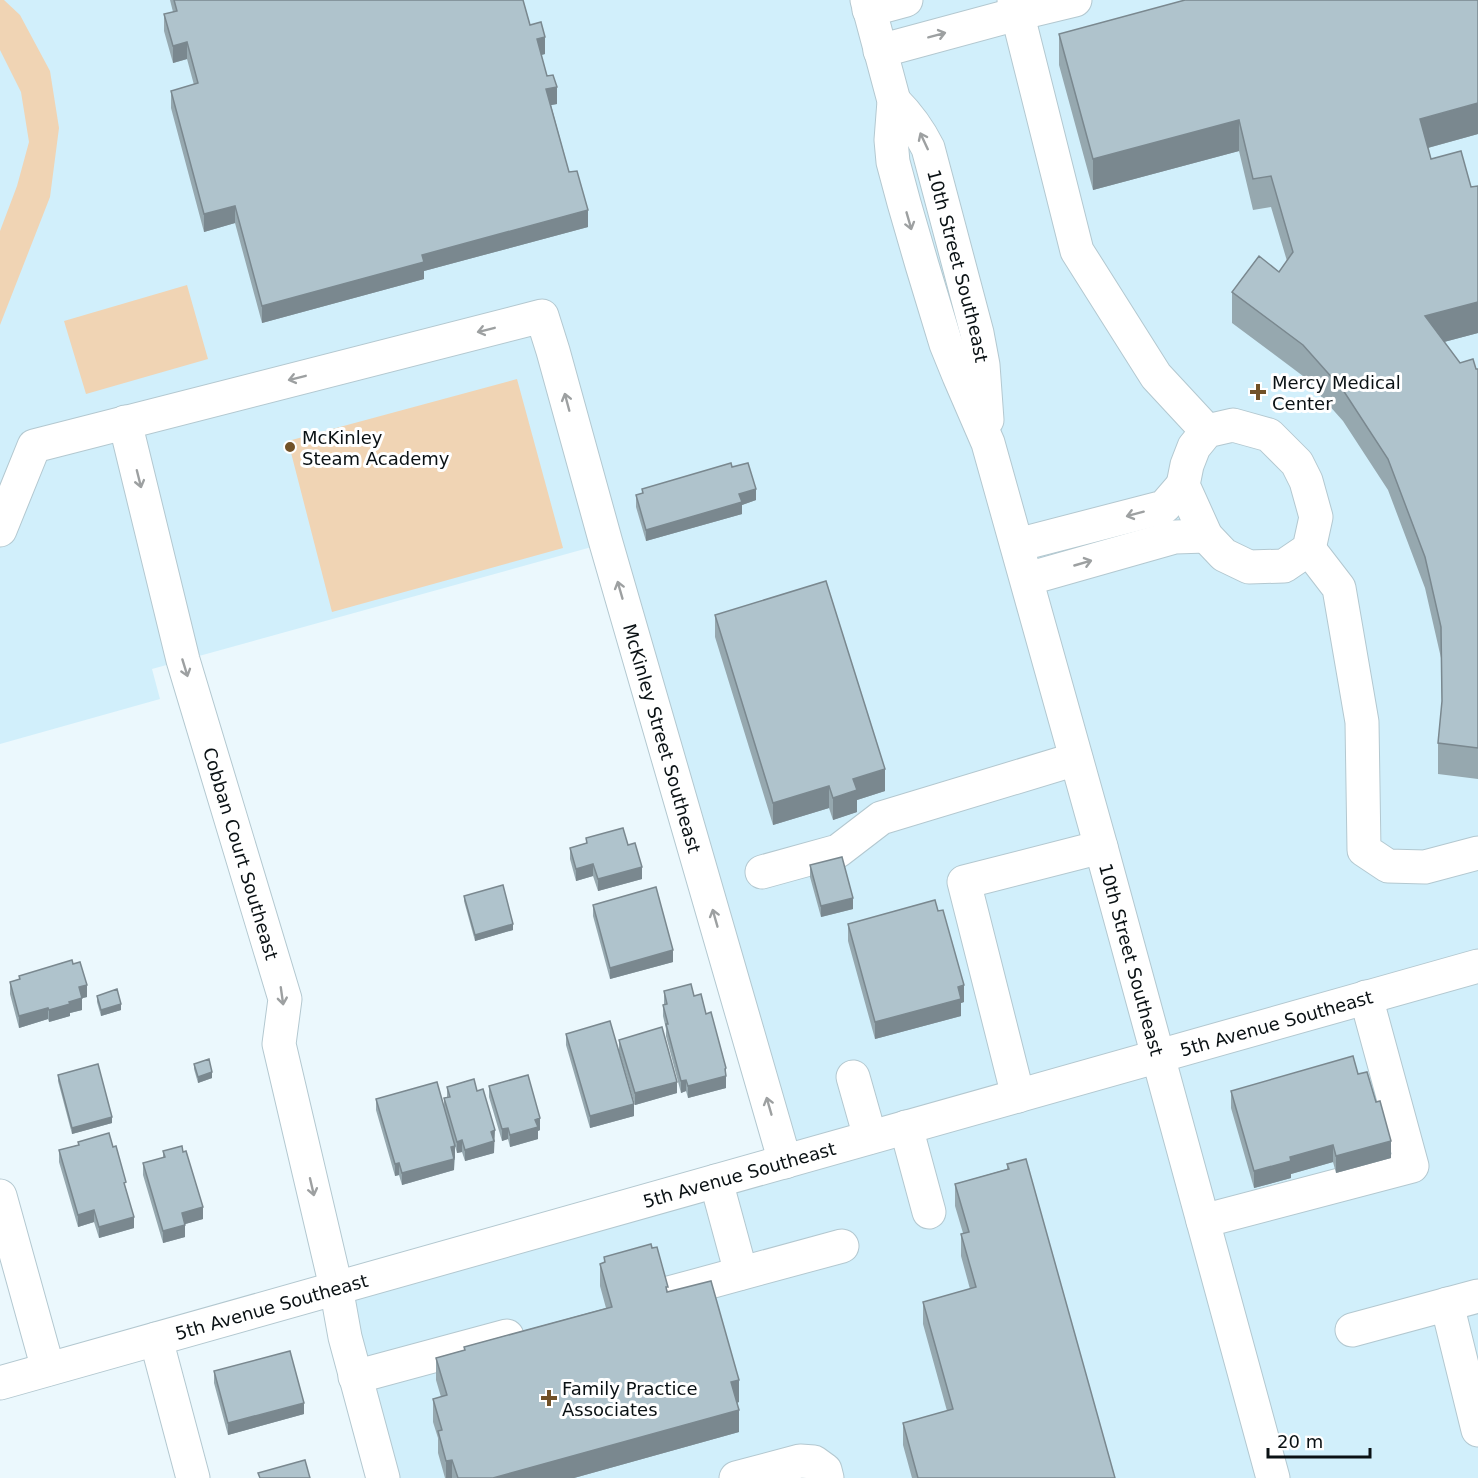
<svg xmlns="http://www.w3.org/2000/svg" width="1478" height="1478" viewBox="0 0 1478 1478" font-family="'DejaVu Sans',sans-serif">
  <rect width="100%" height="100%" fill="#ebf8fd"/>
  <path fill="#d1effb" d="M0 0H867L880 51 925 198 871 0H1478V1478H390L338 1286 785 1162 606 543 152 669 160 699 0 744Z"/>
  <path fill="#f0d4b4" d="M0 0H4L20 15 50 71 59 128 50 197 0 325V231L17 186 29 142 21 92 0 50Z
    M187 285 208 359 86 394 64 321Z
    M517 379 563 548 332 612 288 441Z"/>
  <g fill="none" stroke-linecap="round" stroke-linejoin="round">
    <defs>
      <g id="minor">
        <path d="M1014 0 1077 251 1156 376 1207 431"/>
        <path d="M869 10 906 0"/>
        <path d="M880 51 1017 14 1075 0"/>
        <path id="s1" d="M125 422 183 660 285 999 279 1044 336 1287 345 1337 383 1478"/>
        <path d="M1233 425 1269 435 1297 463 1306 481 1316 517 1309 549 1284 566 1249 567 1224 555 1206 536 1183 485 1187 465 1194 447 1207 431Z"/>
        <path id="s2" d="M0 530 34 446 542 316 553 351 606 543 785 1162"/>
        <path d="M1017 545 1164 507 1183 485"/>
        <path d="M1309 549 1339 588 1362 722 1364 850 1388 866 1425 867 1478 853"/>
        <path d="M1027 579 1175 537 1206 536"/>
        <path d="M762 872 838 851 881 818 1076 759"/>
        <path d="M853 1077 870 1137"/>
        <path d="M1018 1096 964 882 1101 847"/>
        <path d="M906 1127 929 1212"/>
        <path d="M716 1181 741 1273"/>
        <path d="M0 1196 48 1369"/>
        <path d="M1203 1221 1412 1166 1366 997"/>
        <path d="M669 1293 842 1246"/>
        <path d="M1447 1304 1478 1430"/>
        <path d="M1352 1330 1478 1296"/>
        <path d="M156 1339 193 1478"/>
        <path d="M355 1377 507 1336"/>
        <path id="s3" d="M0 1383 1478 966"/>
        <path d="M736 1478 800 1461 814 1462 825 1470 827 1478"/>
      </g>
      <g id="major">
        <path id="s4" d="M867 0 894 101 891 140 893 162 904 203 922 265 946 344 959 376 988 443 1101 847 1273 1478"/>
        <path id="s5" d="M894 101C909 116 919 130 928 148L977 333 983 365 987 420"/>
      </g>
    </defs>
    <use href="#minor" stroke="#b3c8d0" stroke-width="35"/>
    <use href="#major" stroke="#b3c8d0" stroke-width="35"/>
    <use href="#minor" stroke="#fff" stroke-width="33"/>
    <use href="#major" stroke="#fff" stroke-width="33"/>
  </g>
  <path fill="#96a8af" d="M170 0H523L530 25 545 54 541 55 547 76 557 104 551 105 569 172 588 227 424 271V279L262 323 235 223 204 232 171 108V91L194 85 187 59 173 63 164 31V14L173 12Z
    M1059 34 1478 134 1428 148 1478 333 1444 342 1460 363 1476 369H1478V779L1438 774V743L1442 705 1441 658 1425 588 1388 490 1343 421 1303 376 1232 323V292L1279 272 1287 261 1271 207 1253 210 1239 151 1093 190 1059 65Z
    M732 467 756 500 742 505V514L646 541 636 507V495L642 493V489Z
    M715 615 885 791 857 800V812L833 820 829 808 773 825 715 637Z
    M586 838 628 845 642 879 598 891 593 876 576 881 570 859V848L586 843Z
    M810 865 853 909 821 917 810 877Z
    M464 896 513 930 475 941 464 901Z
    M593 905 673 962 610 979 593 916Z
    M848 924 964 1002 961 1003V1016L875 1039 848 941Z
    M73 964 87 997 82 998V1010L70 1013V1016L49 1022 48 1019 19 1028 10 994V982L19 980V976Z
    M664 991 694 996 706 1014 726 1068V1088L688 1098 686 1091 681 1093 666 1036V1029L663 1016V1005L664 1004Z
    M97 996 121 1010 101 1016 97 1002Z
    M566 1034 634 1116 590 1128 566 1045Z
    M619 1040 677 1093 635 1105 619 1051Z
    M194 1064 212 1078 198 1083 194 1069Z
    M1358 1074 1391 1158 1336 1173 1333 1162 1291 1174V1178L1254 1188 1231 1108V1091Z
    M58 1075 112 1123 72 1134 58 1081Z
    M489 1086 540 1130 538 1131V1139L510 1147 508 1139 502 1141 489 1097Z
    M447 1087 477 1091 495 1142H494V1153L465 1161 462 1152 457 1153 451 1133 455 1158 454 1170 402 1185 399 1175 395 1176 376 1110V1099L444 1108V1098L447 1097Z
    M78 1142 113 1147 126 1189 134 1228 99 1238 94 1222 78 1227 59 1162V1150L78 1145Z
    M163 1151 203 1219 185 1224V1237L163 1243 143 1175V1163L163 1158Z
    M1007 1164 1115 1478H912L903 1445V1423L947 1411 923 1324V1302L970 1289 961 1256V1234L963 1233 955 1206V1184L1007 1169Z
    M652 1248 668 1292 739 1402 737 1403 739 1432 574 1478H445L438 1453V1438L433 1422V1399L441 1397 436 1380V1358L464 1350V1347L606 1308 600 1286V1264L604 1263V1257Z
    M214 1371 304 1414 228 1435 214 1383Z"/>
  <path fill="#7a888f" d="M545 37V54L537 56V39Z
    M187 42V59L173 63V46Z
    M557 87V104L546 106V89Z
    M1478 103V134L1420 150V119Z
    M1239 120V151L1093 190V159Z
    M235 206V223L204 232V214Z
    M588 210V227L424 271V279L262 323V306L422 255Z
    M1478 302V333L1425 347V316Z
    M756 489V500L742 505V514L646 541V530L739 494Z
    M885 769V791L857 800V812L833 820V798L853 779Z
    M829 786V808L773 825V803Z
    M593 864V876L576 881V869Z
    M642 867V879L598 891V879Z
    M853 898V909L821 917V906Z
    M513 924V930L475 941V935Z
    M673 950V962L610 979V968Z
    M87 985V997L79 999V987Z
    M964 985V1002L961 1003V1016L875 1039V1022Z
    M82 998V1010L70 1013V1016L49 1022V1010L69 1002Z
    M121 1004V1010L101 1016V1010Z
    M48 1008V1019L19 1028V1016Z
    M726 1068V1088L688 1098V1086Z
    M212 1072V1078L198 1083V1077Z
    M686 1080V1091L681 1093V1081Z
    M677 1082V1093L635 1105V1093Z
    M634 1104V1116L590 1128V1116Z
    M112 1117V1123L72 1134V1128Z
    M540 1118V1130L538 1131V1139L510 1147V1135L535 1120Z
    M508 1128V1139L502 1141V1129Z
    M495 1130 494 1153 465 1161V1150L491 1132Z
    M462 1140V1152L457 1153V1142Z
    M1391 1141V1158L1336 1173V1156Z
    M1333 1145V1162L1291 1174V1178L1254 1188V1171L1290 1157Z
    M455 1146V1158L451 1159V1147Z
    M454 1159V1170L402 1185V1173Z
    M399 1163V1175L395 1176V1164Z
    M203 1207V1219L182 1225V1213Z
    M94 1210V1222L78 1227V1215Z
    M134 1217V1228L99 1238V1227Z
    M185 1225V1237L163 1243V1231Z
    M739 1380V1402L731 1404V1382Z
    M304 1403V1414L228 1435V1423Z
    M739 1410V1432L574 1478H493Z
    M452 1460V1478H446V1461Z"/>
  <path fill="#afc3cc" stroke="#7a888f" stroke-width="1.5" d="M174 0H523L530 25 541 22 545 37 537 39 547 76 553 75 557 87 546 89 569 172 577 171 588 210 422 255 424 262 262 306 235 206 204 214 171 91 198 83 187 42 173 46 164 14 177 11Z
    M1185 0H1478V103L1420 119 1431 159 1461 151 1471 187 1478 186V302L1425 316 1460 363 1473 359 1476 369H1478V748L1438 743 1442 701 1441 627 1425 557 1388 459 1343 390 1303 345 1232 292 1259 256 1279 272 1293 252 1271 176 1253 179 1239 120 1093 159 1059 34Z
    M731 463 732 467 748 463 756 489 739 494 742 502 646 530 636 495 643 493 642 489Z
    M826 581 885 769 853 779 857 790 833 798 829 786 773 803 715 615Z
    M623 828 628 845 635 843 642 867 598 879 593 864 576 869 570 848 587 843 586 838Z
    M842 857 853 898 821 906 810 865Z
    M503 885 513 924 475 935 464 896Z
    M656 887 673 950 610 968 593 905Z
    M935 900 938 911 943 910 964 985 958 987 961 999 875 1022 848 924Z
    M72 960 73 964 80 962 87 985 79 987 82 998 69 1002 70 1004 49 1010 48 1008 19 1016 10 982 20 979 19 976Z
    M691 984 694 996 701 994 706 1014 711 1012 726 1068 725 1069 726 1076 688 1086 686 1080 681 1081 666 1024H668L663 1005 667 1004 664 991Z
    M117 989 121 1004 101 1010 97 996Z
    M610 1021 634 1104 590 1116 566 1034Z
    M662 1027 677 1082 635 1093 619 1040Z
    M1353 1056 1358 1074 1367 1072 1376 1102 1380 1101 1391 1141 1336 1156 1333 1145 1290 1157 1291 1161 1254 1171 1231 1091Z
    M209 1059 212 1072 198 1077 194 1064Z
    M98 1064 112 1117 72 1128 58 1075Z
    M528 1075 540 1118 535 1120 538 1127 510 1135 508 1128 502 1129 489 1086Z
    M474 1079 477 1091 483 1089 495 1130 491 1132 494 1141 465 1150 462 1140 457 1142 444 1098 450 1097 447 1087Z
    M437 1082 455 1146 451 1147 454 1159 402 1173 399 1163 395 1164 376 1099Z
    M109 1133 113 1147 116 1146 126 1182 124 1183 134 1217 99 1227 94 1210 78 1215 59 1150 79 1145 78 1142Z
    M182 1146 183 1152 186 1151 203 1207 182 1213 185 1225 163 1231 143 1163 165 1157 163 1151Z
    M1026 1159 1115 1478H918L903 1423 953 1409 923 1302 976 1287 961 1234 969 1232 955 1184 1009 1169 1007 1164Z
    M651 1244 652 1248 657 1247 668 1287H666L667 1292 711 1281 739 1380 731 1382 739 1410 493 1478H458L452 1460 446 1461 438 1431 442 1430 433 1399 447 1395 436 1358 465 1350 464 1347 612 1307 600 1264 605 1262 604 1257Z
    M290 1351 304 1403 228 1423 214 1371Z
    M305 1460 310 1478H260L258 1473Z"/>
  <defs><path id="oneway-shaft" d="M-6 0H5M1.5-3L5.5 0L1.5 3" fill="none" stroke-width="1.6" stroke-linecap="round" stroke-linejoin="round" transform="scale(1.5)"/></defs>
  <g stroke="#9da0a1">
    <use href="#oneway-shaft" transform="translate(937 35) rotate(-15)"/>
    <use href="#oneway-shaft" transform="translate(924 141) rotate(-115)"/>
    <use href="#oneway-shaft" transform="translate(909 221) rotate(74)"/>
    <use href="#oneway-shaft" transform="translate(486 330) rotate(166)"/>
    <use href="#oneway-shaft" transform="translate(297 378) rotate(166)"/>
    <use href="#oneway-shaft" transform="translate(567 402) rotate(-105)"/>
    <use href="#oneway-shaft" transform="translate(139 479) rotate(76)"/>
    <use href="#oneway-shaft" transform="translate(1135 514) rotate(165)"/>
    <use href="#oneway-shaft" transform="translate(1083 563) rotate(-16)"/>
    <use href="#oneway-shaft" transform="translate(620 590) rotate(-106)"/>
    <use href="#oneway-shaft" transform="translate(185 668) rotate(73)"/>
    <use href="#oneway-shaft" transform="translate(715 918) rotate(-106)"/>
    <use href="#oneway-shaft" transform="translate(282 996) rotate(82)"/>
    <use href="#oneway-shaft" transform="translate(769 1106) rotate(-106)"/>
    <use href="#oneway-shaft" transform="translate(312 1187) rotate(77)"/>
  </g>
  <g fill="#715127" stroke="#fff" stroke-width="2">
    <path d="M1255 383h6v6h6v6h-6v6h-6v-6h-6v-6h6z"/>
    <circle cx="290" cy="447" r="6"/>
    <path d="M546 1389h6v6h6v6h-6v6h-6v-6h-6v-6h6z"/>
  </g>
  <g text-anchor="middle" dominant-baseline="central" stroke-width="6" stroke-linejoin="round" paint-order="stroke">
    <g font-size="18" fill="#0a1114" stroke="#fff">
      <text stroke="none"><textPath href="#s5" startOffset="180">10th Street Southeast</textPath></text>
      <text stroke="none"><textPath href="#s2" startOffset="1054">McKinley Street Southeast</textPath></text>
      <text stroke="none"><textPath href="#s1" startOffset="447">Cobban Court Southeast</textPath></text>
      <text stroke="none"><textPath href="#s4" startOffset="999">10th Street Southeast</textPath></text>
      <text stroke="none"><textPath href="#s3" startOffset="1326">5th Avenue Southeast</textPath></text>
      <text stroke="none"><textPath href="#s3" startOffset="768">5th Avenue Southeast</textPath></text>
      <text stroke="none"><textPath href="#s3" startOffset="282">5th Avenue Southeast</textPath></text>
    </g>
    <g font-size="18" fill="#0a1114" stroke="#fff" text-anchor="start">
      <text x="1272" y="382">Mercy Medical<tspan x="1272" dy="21">Center</tspan></text>
      <text x="302" y="437">McKinley<tspan x="302" dy="21">Steam Academy</tspan></text>
      <text x="562" y="1388">Family Practice<tspan x="562" dy="21">Associates</tspan></text>
    </g>
  </g>
  <path d="M1268 1448v9h102v-9" fill="none" stroke="#0a1114" stroke-width="3"/>
  <text x="1277" y="1448" font-size="18" fill="#0a1114" stroke="#ffffff" stroke-width="4.5" paint-order="stroke">20 m</text>
</svg>
